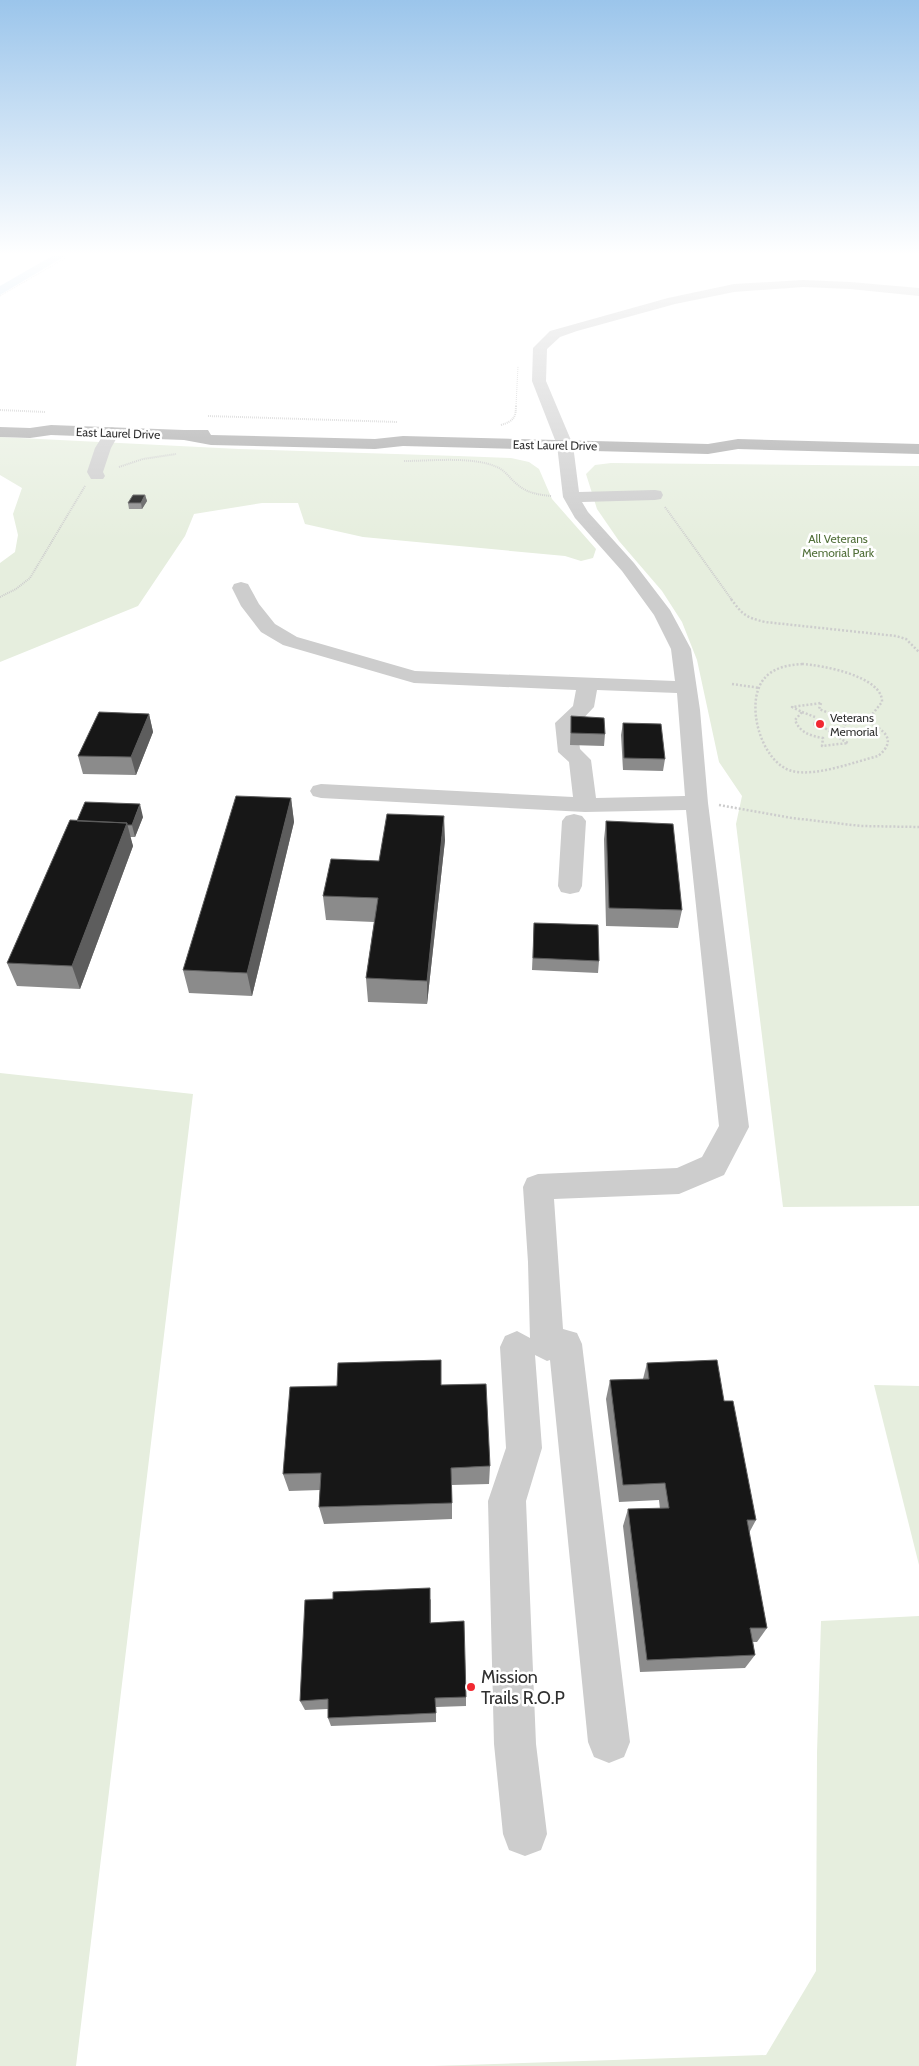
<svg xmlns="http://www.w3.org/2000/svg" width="919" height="2066" viewBox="0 0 919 2066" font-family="Cabin,sans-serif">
  <rect width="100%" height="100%" fill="#fff"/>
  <path fill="#e6eede" d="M0 437 239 449 458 456 511 458 529 462 539 469 552 499 596 549 593 558 581 561 565 556 363 537 305 524 298 503H262L194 514 185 536 138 606 0 662V563L15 552 18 535 13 514 22 488 0 475Z
    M611 463 919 466V1206L783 1207 736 824 742 796 719 762 697 660 682 622 662 591 619 541 597 509 586 474 595 465Z
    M0 1073 193 1094 76 2066H0Z
    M874 1385 919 1386V1565Z
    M919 1616V2066H433L766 2055 816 1971 817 1753 821 1621Z"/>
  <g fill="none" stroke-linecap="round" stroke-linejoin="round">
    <path fill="#c9dfef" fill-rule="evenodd" d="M59 252H72L0 295V286Z"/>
    <path stroke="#cdcdcd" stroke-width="1" stroke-dasharray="1 1" stroke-linecap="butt" d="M0 296 76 252
      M516 406 518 366"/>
    <path stroke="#cdcdcd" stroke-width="2" stroke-dasharray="1 1" stroke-linecap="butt" d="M0 410 45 412
      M208 416 397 422
      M501 425C514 421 516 417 516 405
      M404 461C432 461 472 456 497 467 506 471 511 480 518 485 527 493 540 495 551 496
      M119 467 143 459 176 454
      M665 507 732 600
      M0 597 16 589 30 578 85 486"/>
    <path stroke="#cdcdcd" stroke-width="2.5" stroke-dasharray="2 2" stroke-linecap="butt" d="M731 599C743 615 745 617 765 622L896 636 906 639 919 652
      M802 664C821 665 883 676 882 702L867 721C884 730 898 740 878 756 854 762 816 777 792 771 760 763 741 695 769 674 779 666 791 665 802 664Z
      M732 684 760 688
      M821 703 819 709 834 715 845 724 842 732 836 736 848 743 822 746 823 738C811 736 800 733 795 720L802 712 792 707Z
      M802 712 815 717
      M814.5 724a3.5 3.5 0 1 1 7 0a3.5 3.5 0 1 1-7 0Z
      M845 724 867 721
      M822 726 836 736
      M719 805 792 818 861 826 919 827"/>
    <path fill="#cdcdcd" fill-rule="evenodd" d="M803 280 850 282 919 288V296L850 289 803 287 734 292 675 304 577 331 560 337 547 349 546 381 573 445 579 492 655 490 661 491 663 495 661 499 655 500 582 502 588 512 634 563 670 610 691 649 700 710 708 803 749 1127 724 1175 679 1194 554 1199 563 1329 577 1333 582 1344 630 1742 624 1757 609 1763 594 1757 588 1742 550 1360 547 1361 535 1355 542 1448 526 1501 536 1744 547 1834 541 1850 525 1856 509 1850 503 1834 494 1744 488 1501 506 1448 500 1347 505 1336 517 1331 530 1338 528 1262 523 1187 527 1178 538 1174 677 1168 702 1157 719 1126 686 810 585 812 321 798 313 796 310 791 313 786 321 784 573 797 569 762 558 752 555 723 573 706 576 690 414 683 283 645 261 632 241 606 232 588 234 584 241 582 248 584 259 604 275 624 297 637 415 671 675 681 671 649 654 615 622 571 575 518 563 497 557 445 532 381 533 348 550 331 668 298 734 284ZM597 690 677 693 685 796 596 798 591 760 580 749 577 725 594 707Z
      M112 427 117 429 120 432 111 448 103 472 105 476 103 479H91L87 472 95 448 107 429Z
      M574 814 582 816 586 821 582 886 579 892 570 894 561 892 558 886 562 821 566 816Z"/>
    <path fill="#a8a8a8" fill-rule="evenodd" d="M51 425 184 430H208L211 435 375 439 403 436 708 444 738 439 919 444V454L738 449 708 454 403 446 375 449 211 445 184 440 51 435 30 438 0 437V427L30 428Z"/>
  </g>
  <path fill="#8b8b8b" d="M145 495 147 501 142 509H129L128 503Z
    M149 714 153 732 136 775 83 774 78 756Z
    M571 716 605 734 604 746 570 745Z
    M623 723 665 759 663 771 623 770 621 735Z
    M291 798 294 822 252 996 189 993 183 970Z
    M143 817 135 837H130L133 846 80 989 17 986 7 963 77 821Z
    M606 821 682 910 678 928 606 926 604 839Z
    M445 840 427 1004 368 1002 366 978 374 922 326 920 323 896 379 861Z
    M534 923 599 961 598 973 532 970Z
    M647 1363 724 1401 756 1520 749 1533 767 1628 757 1642H753L755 1655 745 1668 640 1672 623 1526 628 1509H660L659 1500 619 1502 606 1399 610 1380 643 1379Z
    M490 1466 489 1484 452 1485V1519L324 1524 319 1507 320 1490 289 1491 283 1474Z
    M431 1599V1623L466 1697V1706L436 1707V1722L331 1726 328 1718V1709L305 1710 300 1701Z"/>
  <path fill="#5d5d5d" d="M145 495 147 501 142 509 141 503Z
    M149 714 153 732 136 775 131 757Z
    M291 798 294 822 252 996 247 973Z
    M140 804 143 817 135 837 132 825Z
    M444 816 445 840 427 1004V981Z
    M127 823 133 846 80 989 72 966Z"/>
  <path fill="#171717" stroke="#5d5d5d" d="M133 495H145L141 503H128Z
    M99 712 149 714 131 757 78 756Z
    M571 716 604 718 605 734 571 733Z
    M623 723 661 724 665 759 624 758Z
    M236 796 291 798 247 973 183 970Z
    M85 802 140 804 132 825H127V823L77 821Z
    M387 814 444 816 427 981 366 978 378 898 323 896 331 859 379 861Z
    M70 820 127 823 72 966 7 963Z
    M606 821 673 824 682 910 609 908Z
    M534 923 598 925 599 961 533 958Z
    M441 1360V1385L486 1384 490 1466 451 1468 452 1503 319 1507 321 1473 283 1474 290 1387 337 1386 338 1363Z
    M717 1360 724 1401H733L756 1520H747L767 1628H750L755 1655 647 1660 628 1509 669 1508 665 1483 623 1485 610 1380 649 1379 647 1363Z
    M430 1588V1623L464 1621 466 1697 435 1698 436 1713 328 1718V1699L300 1701 305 1600 333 1599V1592Z"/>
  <linearGradient id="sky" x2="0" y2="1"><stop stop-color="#9bc5eb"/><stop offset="0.47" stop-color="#fff"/><stop offset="1" stop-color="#fff" stop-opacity="0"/></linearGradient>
  <rect width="919" height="541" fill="url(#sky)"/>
  <g fill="#f12931" stroke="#fff" stroke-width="2">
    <circle cx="820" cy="724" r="5"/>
    <circle cx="471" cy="1687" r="5"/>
  </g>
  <g text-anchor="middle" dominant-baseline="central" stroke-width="5" stroke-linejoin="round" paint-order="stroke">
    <g font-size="12" fill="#303030" stroke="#fff">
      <text transform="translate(118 433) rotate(2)">East Laurel Drive</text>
      <text transform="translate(555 445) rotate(1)">East Laurel Drive</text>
    </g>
    <g font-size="12" fill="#52703a" stroke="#fff">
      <text x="838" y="538">All Veterans<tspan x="838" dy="14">Memorial Park</tspan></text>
    </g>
    <g font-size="12" fill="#303030" stroke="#fff" text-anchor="start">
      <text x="830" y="717">Veterans<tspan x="830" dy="14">Memorial</tspan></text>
    </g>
    <g font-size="18" fill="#303030" stroke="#fff" text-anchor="start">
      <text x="481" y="1677">Mission<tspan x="481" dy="21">Trails R.O.P</tspan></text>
    </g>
  </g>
</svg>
